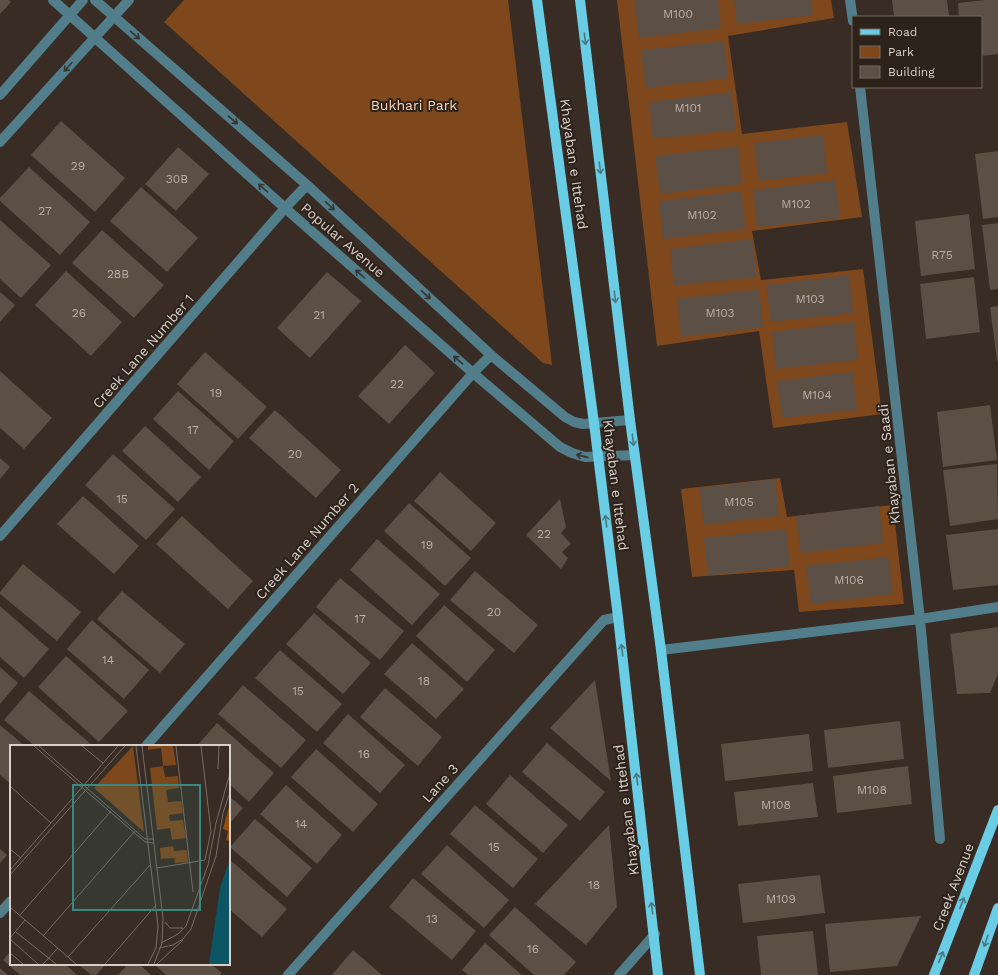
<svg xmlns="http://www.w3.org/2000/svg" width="998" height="975" viewBox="0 0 998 975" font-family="'Work Sans',sans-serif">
  <rect width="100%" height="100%" fill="#382c24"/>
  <path fill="#7e481c" d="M184 0H508L552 365 543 363 164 22Z
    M617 0H831L834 18 728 36 742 134 847 122 862 217 752 231 761 280 863 269 882 414 773 428 759 331 657 346Z
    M780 478 787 517 893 505 904 604 799 612 794 570 692 577 681 489Z"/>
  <path fill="#5c4f46" d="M0 0H9L11 2 0 14Z
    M634 0H718L721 28 639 38Z
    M734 0H811L813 15 737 24Z
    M892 0H947L949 16 894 17Z
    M985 0H998V54L981 56V17H959L958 3Z
    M724 41 728 78 646 88 641 50Z
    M731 92 736 130 653 139 649 102Z
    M61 121 125 178 95 212 31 155Z
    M823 135 827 173 759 181 754 143Z
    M738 146 742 184 660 194 655 156Z
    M178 147 209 174 176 211 145 184Z
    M998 151V217L983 219 975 154Z
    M29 167 90 222 60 255 0 201V198Z
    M835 180 840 218 757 227 753 190Z
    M141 187 198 238 167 272 110 221Z
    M741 191 746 229 663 239 659 201Z
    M969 214 975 269 921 276 915 221Z
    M0 220 51 265 21 298 0 279Z
    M998 223V289L990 290 982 225Z
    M102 230 164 285 134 318 72 263Z
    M752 239 757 277 674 286 670 249Z
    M66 271 122 322 91 356 35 305Z
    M327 272 361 301 310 358 277 328Z
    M849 275 853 313 771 322 766 285Z
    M974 277 980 332 926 339 920 284Z
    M759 289 763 327 681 337 677 299Z
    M0 292 15 305 0 322Z
    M998 306V361H997L990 307Z
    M854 322 858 360 776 369 772 332Z
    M405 345 435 373 389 424 358 396Z
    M205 352 267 407 238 439 177 384Z
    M0 371 52 418 24 449 0 428Z
    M853 372 857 410 782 418 777 381Z
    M178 391 234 441 209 470 153 419Z
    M990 405 997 460 943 467 937 412Z
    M275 410 341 470 316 498 249 438Z
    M145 426 201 477 178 502 122 451Z
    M113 454 175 509 146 540 85 485Z
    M0 458 10 467 0 479Z
    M997 464 998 519 950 526 943 470Z
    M440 472 496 523 471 551 414 501Z
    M775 479 779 516 704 525 699 488Z
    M83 496 139 546 114 574 57 524Z
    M560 499 566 527 561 533 571 544 562 552 568 558 561 569 526 535Z
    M409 503 471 558 445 586 384 531Z
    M879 506 883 543 801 553 796 516Z
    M182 516 253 581 228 609 156 544Z
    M786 529 790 566 708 576 704 538Z
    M998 529V585L953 590 946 535Z
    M377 539 440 594 412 625 350 570Z
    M889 557 893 594 811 604 806 566Z
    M23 564 81 612 57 641 0 594V592Z
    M475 571 538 625 514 653 450 600Z
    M340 578 404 631 380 660 316 607Z
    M122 591 185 644 160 673 97 619Z
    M444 605 495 650 467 682 416 636Z
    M0 606 49 649 24 678 0 657Z
    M314 613 371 663 343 694 286 644Z
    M92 620 149 670 124 699 67 649Z
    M998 627V674L990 693 957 694 950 634Z
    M412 643 464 689 436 719 384 674Z
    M280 650 342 704 317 732 255 678Z
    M66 656 128 711 99 742 38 687Z
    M0 667 18 683 0 704Z
    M595 680 611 781 550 728Z
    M243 685 306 740 281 768 218 714Z
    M385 688 442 737 418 766 360 717Z
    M29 691 93 746H35L4 720Z
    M348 714 405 765 380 793 323 743Z
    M900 721 904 759 828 768 824 730Z
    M217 723 274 773 249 802 229 784V746H197Z
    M0 725 25 746H11V784L0 775Z
    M809 734 813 771 725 781 721 744Z
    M547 743 605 792 580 821 522 772Z
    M316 749 378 804 353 832 291 777Z
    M908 766 912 804 837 813 833 776Z
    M510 775 568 825 543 853 486 804Z
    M813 783 818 817 738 826 734 792Z
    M286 785 342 835 317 864 260 814Z
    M229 796 243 808 229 824Z
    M475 805 538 859 513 888 450 834Z
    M255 819 312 868 287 897 230 847Z
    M609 825 617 907 586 945 535 904Z
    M447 845 509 900 484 928 421 874Z
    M0 849 7 855 0 863Z
    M229 859 287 909 262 937 229 909Z
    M820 875 825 913 743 923 738 884Z
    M413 878 476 931 452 960 389 907Z
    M515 907 576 962 564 975H534L489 935Z
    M921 916 897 966 830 972 825 924Z
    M813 931 818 975H761L757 936Z
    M485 943 522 975H468L462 970Z
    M353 950 382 975H332Z
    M11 951V964H65L77 975H20L3 960Z
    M78 964H106L96 975H91Z
    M128 964H139L151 975H118Z
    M154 964H211L222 973 220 975H166Z
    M0 968 8 975H0Z"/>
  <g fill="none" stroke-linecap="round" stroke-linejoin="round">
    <path stroke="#517e8a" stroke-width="10" d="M53 0 285 208 473 373 560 447 572 453 585 457 635 455
      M95 0 307 185 491 355 565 417 574 422 583 424 630 420
      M850 0 853 21
      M860 87 920 619 940 839
      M0 95 83 0
      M0 142 129 0
      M0 536 285 208 307 185
      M661 650 920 619 998 607
      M146 746 473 373 491 355
      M0 913 11 901
      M288 975 604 620 618 617
      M619 975 655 934"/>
    <path stroke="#69cde6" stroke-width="10" d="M537 0 594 423 618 617 658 975
      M580 0 630 420 661 650 700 975
      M934 975 998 810
      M974 975 998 908"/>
  </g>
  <defs><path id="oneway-shaft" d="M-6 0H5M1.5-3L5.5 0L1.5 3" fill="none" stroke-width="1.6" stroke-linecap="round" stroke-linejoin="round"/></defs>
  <g stroke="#353531">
    <use href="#oneway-shaft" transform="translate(135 35) rotate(41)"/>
    <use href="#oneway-shaft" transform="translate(68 67) rotate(132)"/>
    <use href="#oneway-shaft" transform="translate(233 120) rotate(41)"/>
    <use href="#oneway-shaft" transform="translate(263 188) rotate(-138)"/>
    <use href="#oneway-shaft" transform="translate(330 206) rotate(43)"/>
    <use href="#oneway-shaft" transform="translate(360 274) rotate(-139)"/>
    <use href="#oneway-shaft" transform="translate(426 295) rotate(43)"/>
    <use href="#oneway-shaft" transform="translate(458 360) rotate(-139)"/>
    <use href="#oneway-shaft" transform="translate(582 456) rotate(-167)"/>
  </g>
  <g stroke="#4c7880">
    <use href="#oneway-shaft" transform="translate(585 39) rotate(83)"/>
    <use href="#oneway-shaft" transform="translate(600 168) rotate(83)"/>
    <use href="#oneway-shaft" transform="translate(615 297) rotate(83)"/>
    <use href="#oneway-shaft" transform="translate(633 440) rotate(83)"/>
    <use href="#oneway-shaft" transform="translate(606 521) rotate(-97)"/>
    <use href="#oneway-shaft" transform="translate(622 650) rotate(-97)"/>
    <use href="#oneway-shaft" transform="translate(637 779) rotate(-97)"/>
    <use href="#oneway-shaft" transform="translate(962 903) rotate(-69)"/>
    <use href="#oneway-shaft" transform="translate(652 908) rotate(-97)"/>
    <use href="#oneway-shaft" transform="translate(986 941) rotate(109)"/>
    <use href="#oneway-shaft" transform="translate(941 957) rotate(-68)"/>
  </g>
  <g text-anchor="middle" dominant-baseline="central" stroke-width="4" stroke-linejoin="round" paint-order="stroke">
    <g font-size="12" fill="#b8afa9">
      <text x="678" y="14">M100</text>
      <text x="688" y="108">M101</text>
      <text x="78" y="166">29</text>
      <text x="177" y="179">30B</text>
      <text x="796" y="204">M102</text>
      <text x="45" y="211">27</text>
      <text x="702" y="215">M102</text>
      <text x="942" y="255">R75</text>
      <text x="118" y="274">28B</text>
      <text x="810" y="299">M103</text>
      <text x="79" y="313">26</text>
      <text x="720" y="313">M103</text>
      <text x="319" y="315">21</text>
      <text x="397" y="384">22</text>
      <text x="216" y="393">19</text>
      <text x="817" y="395">M104</text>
      <text x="193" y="430">17</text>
      <text x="295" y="454">20</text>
      <text x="122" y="499">15</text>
      <text x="739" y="502">M105</text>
      <text x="544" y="534">22</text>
      <text x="427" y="545">19</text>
      <text x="849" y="580">M106</text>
      <text x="494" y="612">20</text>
      <text x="360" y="619">17</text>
      <text x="108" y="660">14</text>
      <text x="424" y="681">18</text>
      <text x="298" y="691">15</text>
      <text x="364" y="754">16</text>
      <text x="872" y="790">M108</text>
      <text x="776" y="805">M108</text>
      <text x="301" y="824">14</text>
      <text x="494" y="847">15</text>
      <text x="594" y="885">18</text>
      <text x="781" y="899">M109</text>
      <text x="432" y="919">13</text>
      <text x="533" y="949">16</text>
    </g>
    <g font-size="14" fill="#fad2b6" stroke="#2e231b">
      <text x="414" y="105">Bukhari Park</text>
    </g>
    <g font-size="14" fill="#d7cfca" stroke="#2e231b">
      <text transform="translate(574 164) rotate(82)">Khayaban e Ittehad</text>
      <text transform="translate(343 240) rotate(41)">Popular Avenue</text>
      <text transform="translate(143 351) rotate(-49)">Creek Lane Number 1</text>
      <text transform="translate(889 464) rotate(-96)">Khayaban e Saadi</text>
      <text transform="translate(616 485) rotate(83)">Khayaban e Ittehad</text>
      <text transform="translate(307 541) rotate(-49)">Creek Lane Number 2</text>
      <text transform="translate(440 783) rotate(-48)">Lane 3</text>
      <text transform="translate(626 810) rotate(-97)">Khayaban e Ittehad</text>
      <text transform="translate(953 887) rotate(-69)">Creek Avenue</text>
    </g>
  </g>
  <g transform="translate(10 745)">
    <rect width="220" height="220" fill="#382c24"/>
    <path d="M123 1 134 87 84 43ZM138 1H163L166 20 153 21 155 32 168 31 169 43 156 45 158 57 171 56 173 68 159 70 160 76 173 75 176 93 162 95 160 83 147 85 140 23 153 21 151 3 138 5ZM163 101 164 106 177 105 178 117 165 118 164 113 151 114 150 103Z" fill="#7e481c"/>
    <path d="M220 58V96L216 95 218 86 213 84Z" fill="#944e0b"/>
    <path d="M220 114V219H199L210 143Z" fill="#0b5564"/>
    <path fill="none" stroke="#786d66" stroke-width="1" d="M24 1 135 97 144 98M29 1 135 94H143M72 1 93 18M126 1 148 181 146 203 138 219M132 1 153 173 152 198 144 219M166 1 183 147M208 24 209 1M0 41 41 78M0 104 11 113M147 123 195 115 201 86 191 1M0 125 108 1M0 130 115 1M0 162 66 219M10 170 101 66M155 177 160 183H173M6 187 46 219M33 191 125 86M0 193 15 175M0 194 28 219M151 198 168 189 176 181 198 120 206 78 220 28M149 203 163 200 173 194 181 184 206 111 213 68 220 47M0 208 13 219M58 212 141 119M33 219 48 203M95 219 146 160M147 219 173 195"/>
    <path fill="#378880" fill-opacity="0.15" stroke="#378880" stroke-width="2" d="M63 40H190V165H63Z"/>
    <rect width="220" height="220" fill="none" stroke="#d7cfca" stroke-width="2"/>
  </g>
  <rect x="852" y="16" width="130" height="72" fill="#2e231b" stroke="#726861"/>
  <rect x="860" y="29" width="20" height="6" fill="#69cde6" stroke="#726861"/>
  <text x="888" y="36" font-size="12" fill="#d7cfca">Road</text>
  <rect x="860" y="46" width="20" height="12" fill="#7e481c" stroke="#726861"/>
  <text x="888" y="56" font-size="12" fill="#d7cfca">Park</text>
  <rect x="860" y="66" width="20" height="12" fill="#5c4f46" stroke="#726861"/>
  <text x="888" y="76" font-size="12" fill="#d7cfca">Building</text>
</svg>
